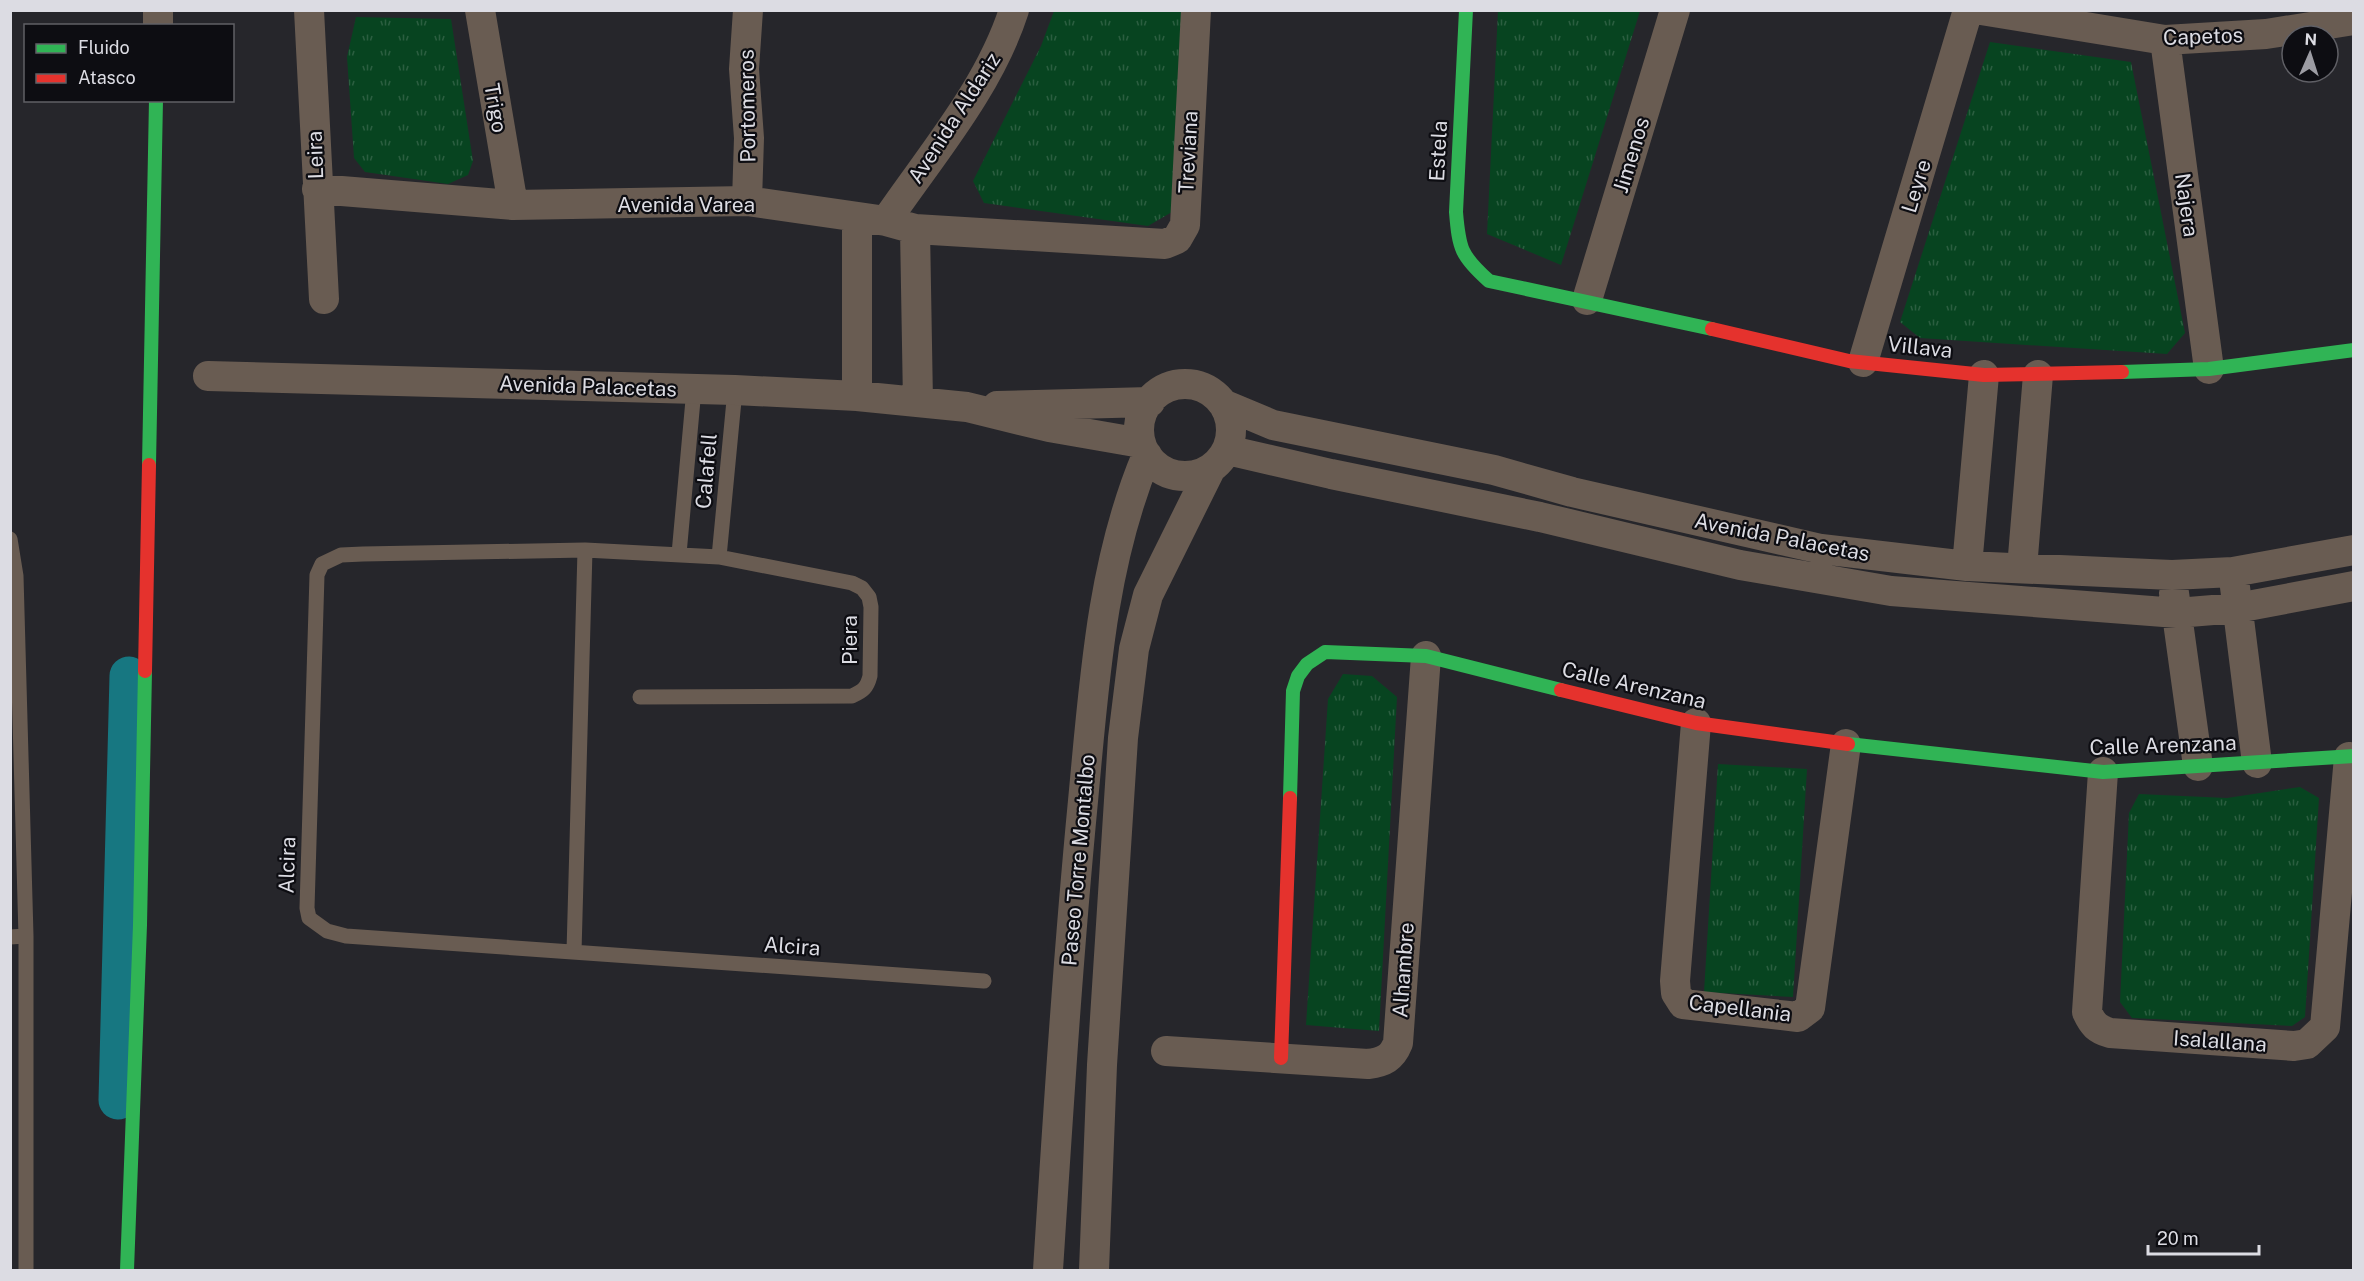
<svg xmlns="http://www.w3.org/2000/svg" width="2364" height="1281" viewBox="0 0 2364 1281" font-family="'Public Sans',sans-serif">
  <defs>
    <pattern id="park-tufts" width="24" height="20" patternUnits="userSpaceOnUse" patternTransform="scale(1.5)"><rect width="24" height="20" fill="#074420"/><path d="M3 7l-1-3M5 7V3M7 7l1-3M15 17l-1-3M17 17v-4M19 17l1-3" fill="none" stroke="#2b5e40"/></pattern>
  </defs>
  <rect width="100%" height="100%" fill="#26262b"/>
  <path fill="url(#park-tufts)" d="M1054 11H1182L1172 212 1148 226 984 203 973 181 1041 46Z
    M1498 11H1640L1561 265 1487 234Z
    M356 17 451 19 473 161 468 175 448 184 365 172 354 158 347 57Z
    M1990 42 2131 62 2185 333 2167 354 1920 338 1900 322Z
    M1343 674 1372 676 1397 697 1379 1031 1306 1025 1328 699Z
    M1718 764 1807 769 1793 997 1704 992Z
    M2300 787 2319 798 2305 1017 2292 1026 2132 1018 2120 1002 2129 813 2139 794 2227 798Z"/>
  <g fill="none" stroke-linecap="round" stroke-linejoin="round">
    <path stroke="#177781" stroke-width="39" d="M118 1100 129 676"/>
    <path stroke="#695c52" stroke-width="15" d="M10 539 16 576 26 936V1270
      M679 554 694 389
      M719 557 735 390
      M640 697 852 696C863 691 867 688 870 676L871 607 869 597 862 588 852 583 719 557 585 550 363 554 341 555 322 564 317 575 307 908 309 918 327 931 346 936 984 981
      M10 937 26 936
      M574 952 585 550"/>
    <path stroke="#695c52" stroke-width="30" d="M309 10 324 299
      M480 10 513 205
      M1981 10 2165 40 2266 34 2354 20
      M158 26V10
      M2165 40 2209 369
      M317 189 513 205 747 201 886 221 915 229 1165 244 1177 239 1185 225 1196 10
      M747 201 749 138 744 69 748 10
      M857 218V396
      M886 221C931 155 989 88 1014 10
      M915 229 918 402
      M1587 300 1675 10
      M1863 362 1968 10
      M208 376 735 390 857 396 967 407 1049 427 1141 443
      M1139 430a46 46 0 1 1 92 0a46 46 0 1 1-92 0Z
      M1223 404 1273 425 1494 470 1572 492 1821 549 1967 566 2172 575 2233 572 2354 550
      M997 406 1150 402
      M1227 450 1331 474 1540 517 1740 565 1891 591 2177 613 2237 608 2354 586
      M1967 566 1984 375
      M2022 568 2038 375
      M2235 587 2257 763
      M2174 593 2198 766
      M1696 723 1675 981 1676 993 1683 1004 1798 1017 1810 1008 1846 744
      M2103 772 2087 1012C2093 1025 2097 1029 2110 1033L2294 1046 2307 1044 2325 1027 2349 757
      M1166 1051 1368 1064C1384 1062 1392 1058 1398 1043L1426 656
      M1048 1270C1058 1114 1068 957 1083 801 1094 685 1101 564 1147 455
      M1094 1270 1102 1065 1123 738 1134 649 1148 595 1211 468"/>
    <path stroke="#30b455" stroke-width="14" d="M1466 10 1456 212C1459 249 1461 256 1489 281L1712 329
      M2122 372 2209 369 2354 350
      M149 465 156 100
      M1848 744 2103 772 2354 756
      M1290 798 1293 691 1298 676 1307 664 1325 652 1426 656 1561 690
      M127 1270 140 925 145 671"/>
    <path stroke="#e5322d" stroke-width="14" d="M1712 329 1849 361 1984 375 2122 372
      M145 671 149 465
      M1561 690 1696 723 1848 744
      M1281 1058 1290 798"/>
  </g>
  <g text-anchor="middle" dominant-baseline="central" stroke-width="4.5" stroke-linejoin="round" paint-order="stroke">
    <g font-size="21" fill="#dcdce3" stroke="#0d0d12">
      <text transform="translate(2203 36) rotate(-2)">Capetos</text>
      <text transform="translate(747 106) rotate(-91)">Portomeros</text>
      <text transform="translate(496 108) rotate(80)">Trigo</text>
      <text transform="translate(954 118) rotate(-57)">Avenida Aldariz</text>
      <text transform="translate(1438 151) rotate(-87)">Estela</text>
      <text transform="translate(1188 152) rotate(-87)">Treviana</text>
      <text transform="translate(315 155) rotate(-92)">Leira</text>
      <text transform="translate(1631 155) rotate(-73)">Jimenos</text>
      <text transform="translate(1916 186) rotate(-73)">Leyre</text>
      <text x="686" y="204">Avenida Varea</text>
      <text transform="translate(2187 205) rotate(82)">Najera</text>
      <text transform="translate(1920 347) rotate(6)">Villava</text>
      <text transform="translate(588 386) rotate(2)">Avenida Palacetas</text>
      <text transform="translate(706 471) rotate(-85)">Calafell</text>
      <text transform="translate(1782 537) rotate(11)">Avenida Palacetas</text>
      <text transform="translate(849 640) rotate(-90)">Piera</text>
      <text transform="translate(1634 685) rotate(13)">Calle Arenzana</text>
      <text transform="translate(2163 745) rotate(-2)">Calle Arenzana</text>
      <text transform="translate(1078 860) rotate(-85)">Paseo Torre Montalbo</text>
      <text transform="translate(287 865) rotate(-88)">Alcira</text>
      <text transform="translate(792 946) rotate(4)">Alcira</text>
      <text transform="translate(1403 970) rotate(-86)">Alhambre</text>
      <text transform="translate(1740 1008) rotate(7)">Capellania</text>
      <text transform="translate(2220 1041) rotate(4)">Isalallana</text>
    </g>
  </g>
  <rect width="2364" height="1281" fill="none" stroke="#dcdce3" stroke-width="24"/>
  <rect x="24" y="24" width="210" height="78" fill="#0d0d12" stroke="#606066" stroke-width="1.5"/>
  <rect x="36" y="44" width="30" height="9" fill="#30b455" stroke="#606066" stroke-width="1.5"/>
  <text x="78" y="54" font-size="18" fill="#dcdce3">Fluido</text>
  <rect x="36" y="74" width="30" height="9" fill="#e5322d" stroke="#606066" stroke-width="1.5"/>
  <text x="78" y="84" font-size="18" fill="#dcdce3">Atasco</text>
  <g transform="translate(2310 54) rotate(3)"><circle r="28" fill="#0d0d12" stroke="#606066" stroke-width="1.5"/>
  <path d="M0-4.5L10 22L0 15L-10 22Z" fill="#9c9ca3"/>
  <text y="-9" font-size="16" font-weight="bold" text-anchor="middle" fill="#dcdce3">N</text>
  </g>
  <path d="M2148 1245v9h111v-9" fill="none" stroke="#dcdce3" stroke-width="3"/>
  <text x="2157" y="1245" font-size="18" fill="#dcdce3" stroke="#0d0d12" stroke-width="4.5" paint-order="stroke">20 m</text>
</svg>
